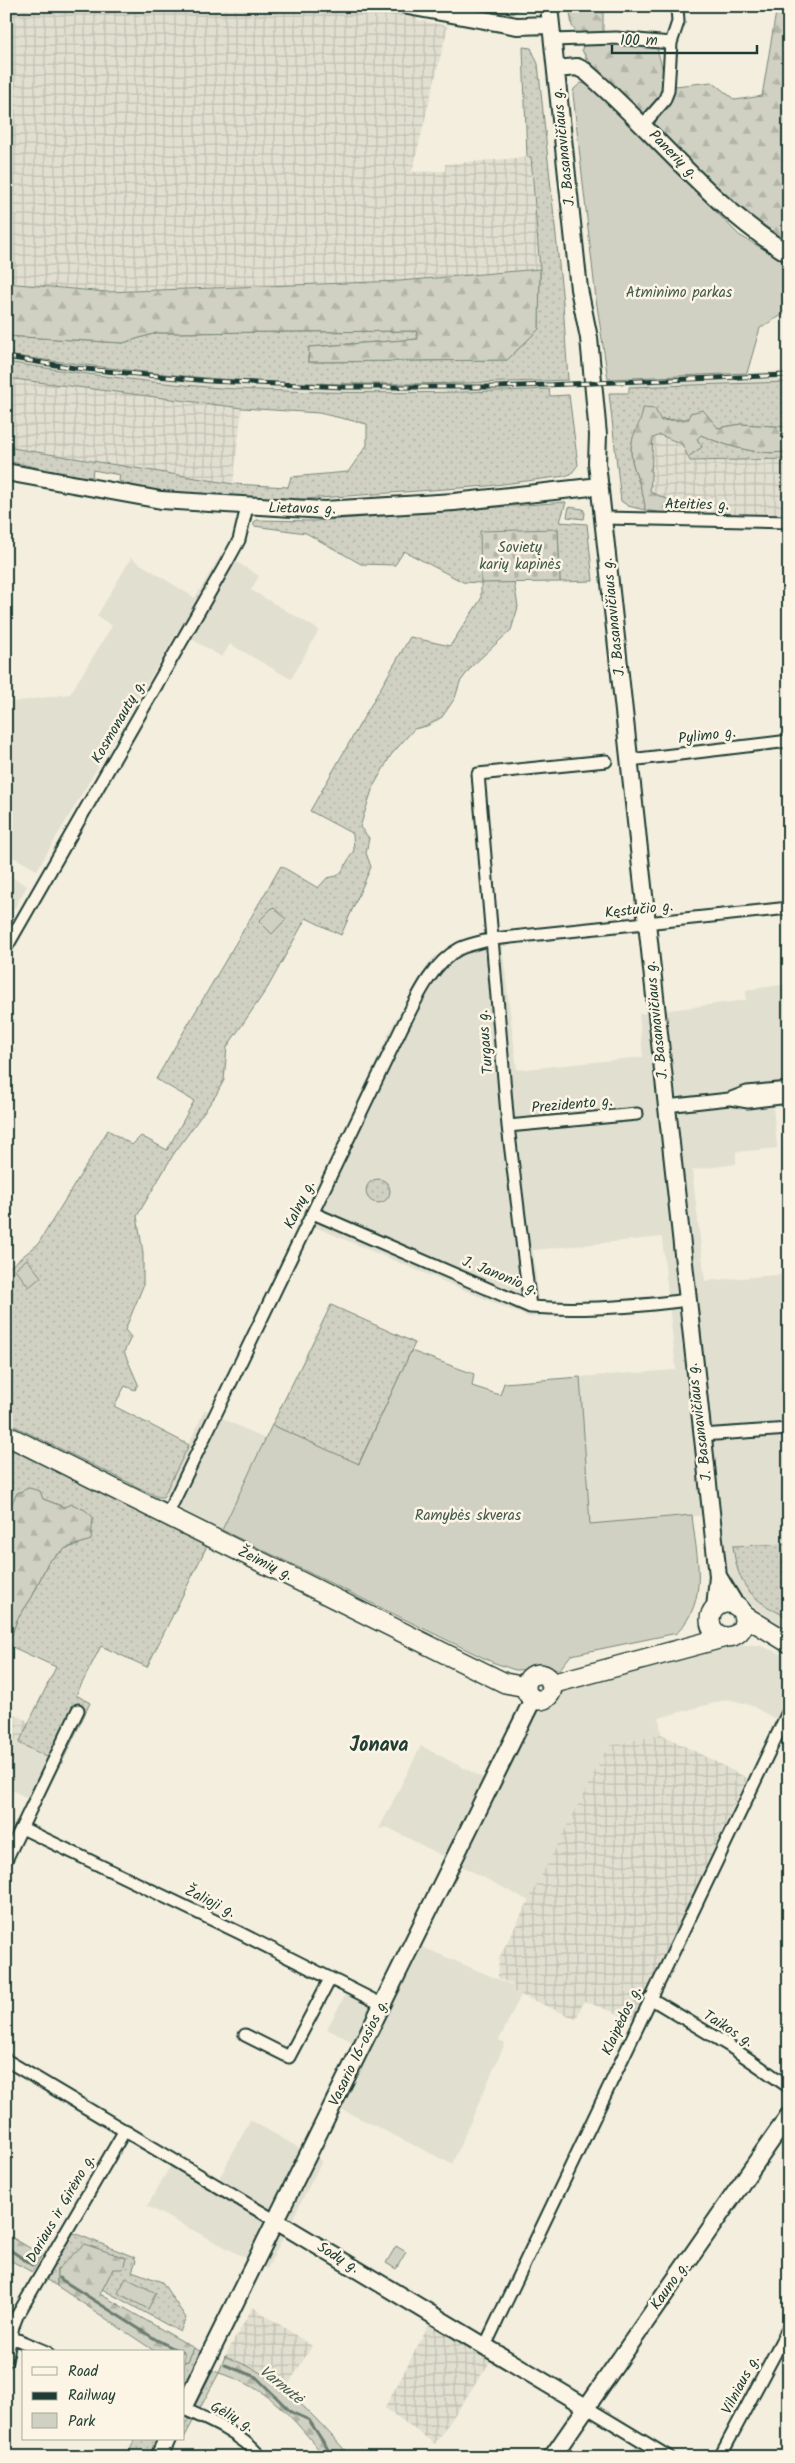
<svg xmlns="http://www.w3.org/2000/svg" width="795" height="2463" viewBox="0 0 795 2463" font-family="Kalam,sans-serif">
  <defs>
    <pattern id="industrial-grid" width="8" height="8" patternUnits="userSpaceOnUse" patternTransform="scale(1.25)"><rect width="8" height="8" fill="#e1dfd0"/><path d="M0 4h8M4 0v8" fill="none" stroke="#c1c0b3"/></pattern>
    <pattern id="grass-dots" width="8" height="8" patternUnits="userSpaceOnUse" patternTransform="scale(1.25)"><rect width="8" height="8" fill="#d0d1c2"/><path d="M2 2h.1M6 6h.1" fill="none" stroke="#b2b4a7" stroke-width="1.8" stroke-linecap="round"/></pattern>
    <pattern id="forest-firs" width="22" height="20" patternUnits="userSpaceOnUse" patternTransform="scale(1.25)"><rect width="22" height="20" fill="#d0d1c2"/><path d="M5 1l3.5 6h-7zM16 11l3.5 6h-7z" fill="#b2b4a7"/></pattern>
    <pattern id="cemetery-stones" width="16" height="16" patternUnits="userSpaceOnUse" patternTransform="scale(1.25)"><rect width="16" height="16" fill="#d0d1c2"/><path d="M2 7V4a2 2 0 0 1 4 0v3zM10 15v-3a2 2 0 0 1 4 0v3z" fill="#b2b4a7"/></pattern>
  </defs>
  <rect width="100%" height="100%" fill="#f3eede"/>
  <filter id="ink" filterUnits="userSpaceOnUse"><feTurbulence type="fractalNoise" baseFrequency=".02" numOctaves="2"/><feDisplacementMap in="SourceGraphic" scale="10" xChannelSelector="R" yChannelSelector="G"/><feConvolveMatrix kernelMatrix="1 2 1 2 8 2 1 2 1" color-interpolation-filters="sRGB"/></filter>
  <g filter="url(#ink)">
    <path fill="#e1dfd0" d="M6 355 128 371 246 381 453 385 549 381V389L371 392 235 389 97 376 6 362Z
      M789 371V382L629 387 628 378Z
      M222 553 259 576 251 590 319 630 291 679 230 644 222 657 178 631 37 870 6 853V703L70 694 112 626 97 616 131 558 195 598Z
      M6 874 27 886 6 923Z
      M500 929 517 1070 643 1057 639 1014 746 1000V990L789 984V1106L773 1107 777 1148 736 1152V1164L692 1170 705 1281 789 1274V1630L755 1608 736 1590 727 1567 722 1514 590 1524 580 1377 676 1370 662 1237 533 1250 540 1317H528L301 1221 395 1021 432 959 452 944Z
      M205 1410 265 1439 222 1530 181 1510 179 1505 163 1497Z
      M739 1645H759L789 1657V1693L776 1719 750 1705 728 1699 659 1718 661 1734 608 1746 529 1901 387 1827 379 1829 421 1746 499 1786 536 1714 552 1696 564 1691Z
      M6 1737 61 1764 41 1805 6 1787Z
      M422 1947 514 1986 512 1991 521 1995 499 2040 505 2043 452 2164 341 2109 369 2050 327 2029 345 1995 387 2016Z
      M250 2120 322 2161 267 2269 147 2206 177 2155 219 2179Z"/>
    <path fill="url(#industrial-grid)" d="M6 6H419L418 20 448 26 412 172 445 171V164L530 157 540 269 400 281 106 292 6 283Z
      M6 378 242 408 233 484 6 447Z
      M660 435 682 444 691 461 789 459V515L668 514 672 503 650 492 653 438Z
      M6 1710 30 1722 19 1743 6 1737Z
      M661 1734 747 1778 634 2020 584 2001 576 2019 512 1991 514 1985 498 1978 499 1958 608 1746Z
      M253 2307 312 2346 285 2390 262 2374 225 2356Z
      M432 2319 492 2359 435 2444 385 2408Z
      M636 2445 656 2457H629Z"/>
    <path fill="url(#grass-dots)" stroke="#78877b" d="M467 6H524L512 14Z
      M523 47 531 48 538 64 563 303 568 380C461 384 354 386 247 381 166 376 86 365 6 355V336L123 343 156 333 416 331 418 339 309 347 308 362 507 360 539 329 540 269 531 157H527Z
      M6 362C82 374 159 384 235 389 339 394 445 394 549 389L550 396 569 395 578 465 571 474 565 476 488 486 277 501 151 492 119 481 120 475 93 470 92 477C62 475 35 466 6 461V447L233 484 288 487 291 477 348 472 367 445V424L319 413 242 408 6 378Z
      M789 382V427L741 424 718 428 689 419 642 420C639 427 633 435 632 442 627 465 645 487 645 510L628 506 621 501 609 393H629V387Z
      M701 435C725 446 763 457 789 451V459L690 461 688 457 702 447 697 439Z
      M566 502 560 522 587 524 593 581 560 582 558 529 481 582H514L518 607 511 630 472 666 460 682 455 698 442 717 427 726 414 729 391 755 373 787 360 827 369 838 366 853 371 867 341 935 306 918 268 987 227 1047 224 1080 216 1095 173 1155 137 1216 143 1253V1286L125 1330 131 1337 124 1352 138 1384 135 1390 125 1386 114 1406 189 1445 163 1497H158L6 1422V1270L38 1244 108 1130 132 1145 141 1136 167 1150 194 1101 156 1079 281 866 318 888 327 878 337 876 342 871 354 850 353 834 310 811 410 637 450 646 481 599V583L463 582 404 551 395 565 361 564 306 533 254 526V522L257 520 315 521Z
      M569 507 583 509 585 513 584 519 567 517Z
      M366 1191a12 12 0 1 1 24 0a12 12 0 1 1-24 0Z
      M331 1305 415 1343 358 1465 272 1425Z
      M6 1447 207 1546 147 1667 101 1646 76 1695 90 1703 61 1764 19 1743 56 1667 8 1645 17 1620 32 1597 48 1562 66 1548 79 1545 85 1510 72 1505 64 1507 43 1499 6 1515V1497L10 1496 6 1488Z
      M789 1544V1594L783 1603 789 1606V1618C752 1600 738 1588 733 1546Z
      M74 2233 134 2257 136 2261 132 2271 162 2282 186 2318 180 2332 102 2289 113 2269 126 2258 57 2270V2286L45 2279 68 2235Z
      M194 2348 202 2352 184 2387V2362L188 2361Z
      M213 2370 219 2373 184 2438V2427Z
      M135 2439H158L149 2457H127Z"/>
    <path fill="url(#forest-firs)" stroke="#78877b" d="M569 6H603V41L657 48 665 79 675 86 712 82 735 100 762 96 777 6H789V248L753 225 654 130 657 115 639 111 586 58 582 50 583 42 572 26Z
      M540 269 539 329 507 360 308 362 309 347 418 339 416 331 156 333 123 343 6 336V283L106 292 400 281Z
      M643 408 655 409 661 421 689 419 690 413 703 410 718 428 741 424 789 427V451C763 457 725 446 701 435L697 439 702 447 688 457 682 444 660 435 653 438 650 492 669 500 672 508 668 514 645 510C645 487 627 465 632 442 634 430 642 422 643 408Z
      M29 1488 40 1491 43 1499 64 1507 72 1504 85 1510 93 1517 91 1540 66 1548 48 1562 32 1597 17 1620 8 1645 6 1515 17 1493Z
      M6 2234 42 2255 32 2272 6 2258Z
      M84 2244 126 2258 123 2269H113L100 2294 194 2348 188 2361 184 2362V2352H156L57 2286V2270Z
      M225 2356C238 2362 252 2367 264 2375 298 2397 324 2427 351 2457H325C293 2418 269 2387 219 2373Z"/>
    <path fill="url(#cemetery-stones)" stroke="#78877b" d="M558 529 560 582 481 583 480 531Z"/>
    <path fill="#d0d1c2" stroke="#78877b" d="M581 83 592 86 739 235 789 264V311L760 328 747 373 608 379 596 299 573 94 574 89Z
      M273 907 286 919 272 934 259 921Z
      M27 1259 41 1277 29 1287 15 1269Z
      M411 1351 474 1374 472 1386 500 1395 504 1383 580 1377 590 1524 692 1515C696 1557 710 1599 677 1633L571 1655 560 1669 515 1670 492 1662 222 1530 272 1425 359 1464Z
      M396 2246 406 2252 396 2269 386 2263Z
      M126 2278 156 2293 148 2309 118 2293Z"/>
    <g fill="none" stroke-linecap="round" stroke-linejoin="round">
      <path stroke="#6c7d72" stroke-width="3" d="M6 2247 32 2265
        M59 2278 155 2339 181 2352
        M225 2365 256 2377 291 2412 309 2420 333 2457"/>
      <defs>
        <path id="street" d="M552 40 616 38 671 43
          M643 125 664 101 668 91 671 43 678 22 677 6
          M604 518 789 522
          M630 760 789 741
          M6 948 227 562 239 540 247 507
          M731 1099 748 1102 789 1097
          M666 1106 729 1099 747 1092 789 1088
          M508 1126 637 1114
          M313 1213 530 1307C583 1311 634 1307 687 1300
          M530 1307 508 1126 478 774 606 761
          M702 1435 789 1429
          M167 1515 402 1027C416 1000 431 964 459 949 469 944 482 942 493 939L789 908
          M22 1828 240 1933 383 2005
          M6 1860 78 1710
          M650 1998 728 2045 789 2087
          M245 2035 289 2057 330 1979
          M6 2060 276 2221
          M6 2335 47 2352
          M485 2346 789 1710
          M6 2361 13 2326 17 2316 125 2130
          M586 2407 669 2457
          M184 2409C211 2421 241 2434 261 2457
          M720 2457 789 2327"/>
        <path id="secondary" d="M408 6 517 26 551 25
          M549 6 579 289 589 338 598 435 597 463 718 1576 715 1609
          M556 69 577 67 585 71C654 130 710 206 789 254
          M6 472 161 500 324 510 454 502 600 486
          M718 1576 736 1606
          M276 2221 586 2407
          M184 2406 533 1699
          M159 2457 167 2439
          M552 2457 789 2115"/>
        <path id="primary" d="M6 1435 450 1656 505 1683 526 1687
          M710 1620a17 17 0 1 1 34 0a17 17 0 1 1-34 0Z
          M743 1615 789 1643
          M526 1687a13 13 0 1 1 26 0a13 13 0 1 1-26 0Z
          M551 1684 726 1637"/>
      </defs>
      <use href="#street" stroke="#1f3d34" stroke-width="15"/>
      <use href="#secondary" stroke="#1f3d34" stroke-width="20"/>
      <use href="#primary" stroke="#1f3d34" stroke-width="22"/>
      <use href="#street" stroke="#fcf5e5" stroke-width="11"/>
      <use href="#secondary" stroke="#fcf5e5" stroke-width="16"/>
      <use href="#primary" stroke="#fcf5e5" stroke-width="19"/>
      <defs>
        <path id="rail" d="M6 357 75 368 209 381 344 387H497L789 375"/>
      </defs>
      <use href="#rail" stroke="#1f3d34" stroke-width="5"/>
      <use href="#rail" stroke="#fcf5e5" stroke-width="3" stroke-dasharray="9" stroke-linecap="butt"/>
    </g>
  </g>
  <g text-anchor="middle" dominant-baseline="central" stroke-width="5" stroke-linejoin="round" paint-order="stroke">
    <g font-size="15" fill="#1f3d34" stroke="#fcf5e5">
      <text transform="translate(564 147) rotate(-96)">J. Basanavičiaus g.</text>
      <text transform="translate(673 155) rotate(45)">Panerių g.</text>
      <text transform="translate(697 505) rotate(1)">Ateities g.</text>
      <text transform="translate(302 509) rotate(1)">Lietavos g.</text>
      <text transform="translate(614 617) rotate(-96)">J. Basanavičiaus g.</text>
      <text transform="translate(119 722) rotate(-60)">Kosmonautų g.</text>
      <text transform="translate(707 736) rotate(-7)">Pylimo g.</text>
      <text transform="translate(639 910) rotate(-6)">Kęstučio g.</text>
      <text transform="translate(657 1020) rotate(-96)">J. Basanavičiaus g.</text>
      <text transform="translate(486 1042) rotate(-95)">Turgaus g.</text>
      <text transform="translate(572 1105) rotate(-5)">Prezidento g.</text>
      <text transform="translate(300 1205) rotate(-64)">Kalnų g.</text>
      <text transform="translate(500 1276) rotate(22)">J. Janonio g.</text>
      <text transform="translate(700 1422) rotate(-97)">J. Basanavičiaus g.</text>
      <text transform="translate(265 1564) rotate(26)">Žeimių g.</text>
      <text transform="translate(210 1902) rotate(26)">Žalioji g.</text>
      <text transform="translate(622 2021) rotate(-65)">Klaipėdos g.</text>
      <text transform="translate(728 2029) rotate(32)">Taikos g.</text>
      <text transform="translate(359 2053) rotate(-64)">Vasario 16-osios g.</text>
      <text transform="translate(61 2209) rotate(-60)">Dariaus ir Girėno g.</text>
      <text transform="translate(338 2258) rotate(31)">Sodų g.</text>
      <text transform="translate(670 2286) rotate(-55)">Kauno g.</text>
      <text transform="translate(741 2385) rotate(-62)">Vilniaus g.</text>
      <text transform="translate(232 2417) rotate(29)">Gėlių g.</text>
    </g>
    <g font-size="15" fill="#425b50" stroke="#fcf5e5">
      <text x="679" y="293">Atminimo parkas</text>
      <text x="520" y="548">Sovietų<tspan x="520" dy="17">karių kapinės</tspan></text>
      <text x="468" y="1516">Ramybės skveras</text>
    </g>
    <g font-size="16" font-style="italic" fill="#465d53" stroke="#fcf5e5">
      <text transform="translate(281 2385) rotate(39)">Varnutė</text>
    </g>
    <g font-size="20" font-weight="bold" fill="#1f3d34" stroke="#fcf5e5">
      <text x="379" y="1746">Jonava</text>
    </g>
  </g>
  <rect width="795" height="2463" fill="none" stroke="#fcf5e5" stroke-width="25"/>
  <rect x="12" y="12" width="770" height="2438" fill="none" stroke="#1f3d34" stroke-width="2" filter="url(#ink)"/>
  <rect x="22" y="2350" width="162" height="90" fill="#fcf5e5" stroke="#a4ab9e"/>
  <rect x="32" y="2367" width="25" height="8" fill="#fcf5e5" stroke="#a4ab9e"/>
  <text x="68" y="2376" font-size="15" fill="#1f3d34">Road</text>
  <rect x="32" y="2392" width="25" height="8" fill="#1f3d34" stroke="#a4ab9e"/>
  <text x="68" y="2400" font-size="15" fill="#1f3d34">Railway</text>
  <rect x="32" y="2413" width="25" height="15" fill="#d0d1c2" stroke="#a4ab9e"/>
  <text x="68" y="2426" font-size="15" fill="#1f3d34">Park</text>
  <path d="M612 45v8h145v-8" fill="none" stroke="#1f3d34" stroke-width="2.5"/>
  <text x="620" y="45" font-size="15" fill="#1f3d34" stroke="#fcf5e5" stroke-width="4" paint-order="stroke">100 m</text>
</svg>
